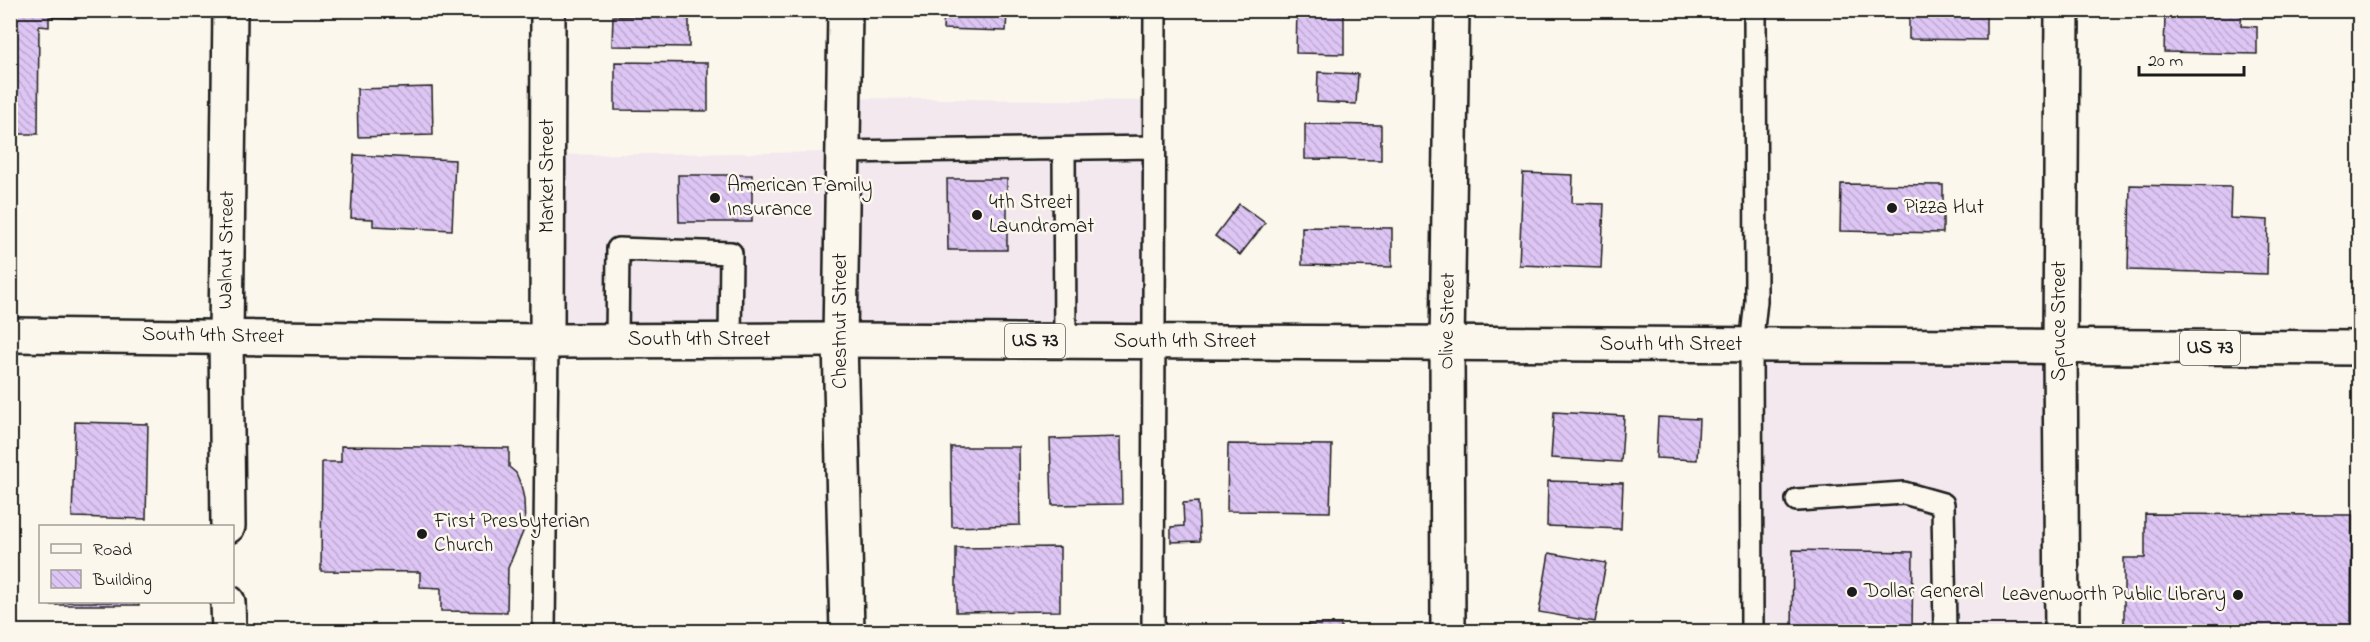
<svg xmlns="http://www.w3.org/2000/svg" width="2370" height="642" viewBox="0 0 2370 642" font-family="'Indie Flower',sans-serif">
  <defs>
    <pattern id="building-back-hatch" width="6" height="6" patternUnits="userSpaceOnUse" patternTransform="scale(1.5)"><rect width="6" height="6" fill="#ddc5f4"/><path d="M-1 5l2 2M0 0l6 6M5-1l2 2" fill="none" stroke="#bda9d1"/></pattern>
  </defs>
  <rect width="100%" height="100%" fill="#fbf7ec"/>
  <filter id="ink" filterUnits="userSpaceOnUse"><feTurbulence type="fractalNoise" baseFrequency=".0167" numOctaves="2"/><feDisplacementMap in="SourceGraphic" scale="12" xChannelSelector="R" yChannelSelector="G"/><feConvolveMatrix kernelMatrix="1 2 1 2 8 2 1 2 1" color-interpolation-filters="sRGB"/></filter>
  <g filter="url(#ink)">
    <path fill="#f2e8ee" d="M843 98 1154 101 1153 342 547 341 548 155 842 152Z
      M1764 346 2060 347 2062 631 1761 632Z"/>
    <path fill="url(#building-back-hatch)" stroke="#1c1c1c" stroke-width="1.5" d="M10 10H79V18L49 17V27L39 26 38 134H10Z
      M944 10H1007L1006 31 943 29Z
      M1297 10H1344V54L1296 53Z
      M1909 10H1986V40L1909 39Z
      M2218 10H2242L2241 26 2257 27V54L2164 52 2165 15 2218 16Z
      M613 16 689 17V47L612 46Z
      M615 62 708 63V111L615 110Z
      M1318 72 1358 74 1356 104 1317 102Z
      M432 87 433 135 358 137 357 89Z
      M1305 124 1381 125V160L1305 159Z
      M354 155 455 160 452 230 373 226V219L351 218Z
      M1523 173 1573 175 1572 203 1604 204 1601 268 1519 265Z
      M678 175H752V222H679Z
      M947 179H1007V250H948Z
      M1841 184 1943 185V233L1840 231Z
      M2130 185 2231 187 2230 218 2268 220 2267 274 2128 270Z
      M1239 204 1265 223 1240 255 1215 236Z
      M1302 227 1392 228V267L1302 265Z
      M1554 412 1624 416 1621 462 1551 458Z
      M1658 417 1699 419 1697 460 1656 458Z
      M75 422 148 424 146 519 72 517Z
      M1121 437 1122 504 1052 505 1050 439Z
      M1228 444 1332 445 1330 512 1227 511Z
      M341 446 509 448V467L516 473 521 485 524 499 525 527 508 568 507 612 441 611V588L420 587V572L321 571 322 462H341Z
      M951 447H1019L1020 525 952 527Z
      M1548 481 1623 483 1621 529 1547 526Z
      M1198 502 1200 541 1171 542V527L1184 526 1183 503Z
      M2145 514 2352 515 2351 632H2124V558H2145Z
      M1060 547V611L956 612V548Z
      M1793 550 1913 552 1912 632H1792Z
      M1549 553 1606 563 1595 622 1539 612Z
      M49 602H139V605H49Z
      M1260 625H1341V632H1259Z
      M954 630 1033 631 954 632Z"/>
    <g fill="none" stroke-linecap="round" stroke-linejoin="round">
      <defs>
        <path id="service" d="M1064 149 1065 341
          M843 152 1154 147
          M617 341 618 249 731 253 730 340
          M1797 500 1904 493 1943 504 1945 632
          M544 632 547 341
          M1153 632 1155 10
          M1752 632 1751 346 1756 301 1755 10"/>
        <path id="minor" d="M845 10 840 340 847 632
          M547 341 548 10
          M228 526 226 336 230 10
          M228 602 229 632
          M1448 632 1447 344 1452 10"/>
        <path id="tertiary" d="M2060 347 2062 10"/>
        <path id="secondary" d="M2060 347 2062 632"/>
        <path id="trunk" d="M10 335 547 341 840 340 2360 348"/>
      </defs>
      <use href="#service" stroke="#1c1c1c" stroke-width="26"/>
      <use href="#minor" stroke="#1c1c1c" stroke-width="38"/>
      <use href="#tertiary" stroke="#1c1c1c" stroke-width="38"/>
      <use href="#secondary" stroke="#1c1c1c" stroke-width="38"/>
      <use href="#trunk" stroke="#1c1c1c" stroke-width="38"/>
      <use href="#service" stroke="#fbf7ec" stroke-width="21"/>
      <use href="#minor" stroke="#fbf7ec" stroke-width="33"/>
      <use href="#tertiary" stroke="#fbf7ec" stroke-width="33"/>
      <use href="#secondary" stroke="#fbf7ec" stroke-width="33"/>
      <use href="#trunk" stroke="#fbf7ec" stroke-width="33"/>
    </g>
  </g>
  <g fill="#1c1c1c" stroke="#fbf7ec" stroke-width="2">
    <circle cx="715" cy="198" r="6"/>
    <circle cx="1892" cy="208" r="6"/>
    <circle cx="977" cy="215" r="6"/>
    <circle cx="422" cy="534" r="6"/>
    <circle cx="1852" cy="592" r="6"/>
    <circle cx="2238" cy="595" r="6"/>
  </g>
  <g text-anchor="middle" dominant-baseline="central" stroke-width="5" stroke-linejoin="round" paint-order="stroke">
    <g fill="#fbf7ec" stroke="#5f5e5a" stroke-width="1.5">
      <rect x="1005" y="324" width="60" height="34" rx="4.5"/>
      <rect x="2180" y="331" width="60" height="34" rx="4.5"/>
    </g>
    <g font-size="20" font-weight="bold" fill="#1c1c1c">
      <text x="1035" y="341">US 73</text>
      <text x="2210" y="348">US 73</text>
    </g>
    <g font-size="21" fill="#1c1c1c" stroke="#fbf7ec">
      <text transform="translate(548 176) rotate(-90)">Market Street</text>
      <text transform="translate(227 250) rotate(-89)">Walnut Street</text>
      <text transform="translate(841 321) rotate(-90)">Chestnut Street</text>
      <text transform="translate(1448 321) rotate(-89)">Olive Street</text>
      <text transform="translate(2060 321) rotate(-90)">Spruce Street</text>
      <text transform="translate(213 336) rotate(1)">South 4th Street</text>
      <text x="699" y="340">South 4th Street</text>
      <text x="1185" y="342">South 4th Street</text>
      <text x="1671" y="345">South 4th Street</text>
    </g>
    <g font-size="21" fill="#1c1c1c" stroke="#fbf7ec" text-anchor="start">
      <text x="727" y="186">American Family<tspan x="727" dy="24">Insurance</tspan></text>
      <text x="989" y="203">4th Street<tspan x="989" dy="24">Laundromat</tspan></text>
      <text x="1904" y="208">Pizza Hut</text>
      <text x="434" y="522">First Presbyterian<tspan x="434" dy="24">Church</tspan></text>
      <text x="1864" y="592">Dollar General</text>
      <text x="2226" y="595" text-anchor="end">Leavenworth Public Library</text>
    </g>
  </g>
  <rect width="2370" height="642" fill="none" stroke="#fbf7ec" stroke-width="36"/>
  <rect x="18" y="18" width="2334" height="606" fill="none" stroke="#1c1c1c" stroke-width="2" filter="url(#ink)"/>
  <rect x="39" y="525" width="195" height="78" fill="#fbf7ec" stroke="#a29f99" stroke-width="1.5"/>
  <rect x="51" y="544" width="30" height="9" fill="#fbf7ec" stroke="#a29f99" stroke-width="1.5"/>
  <text x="93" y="555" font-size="18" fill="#1c1c1c">Road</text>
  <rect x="51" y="570" width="30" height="18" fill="url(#building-back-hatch)" stroke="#a29f99" stroke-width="1.5"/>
  <text x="93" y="585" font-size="18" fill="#1c1c1c">Building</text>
  <path d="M2139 66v9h105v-9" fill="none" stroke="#1c1c1c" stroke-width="3"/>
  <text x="2148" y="66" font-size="18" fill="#1c1c1c" stroke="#fbf7ec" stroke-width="4.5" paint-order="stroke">20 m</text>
</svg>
